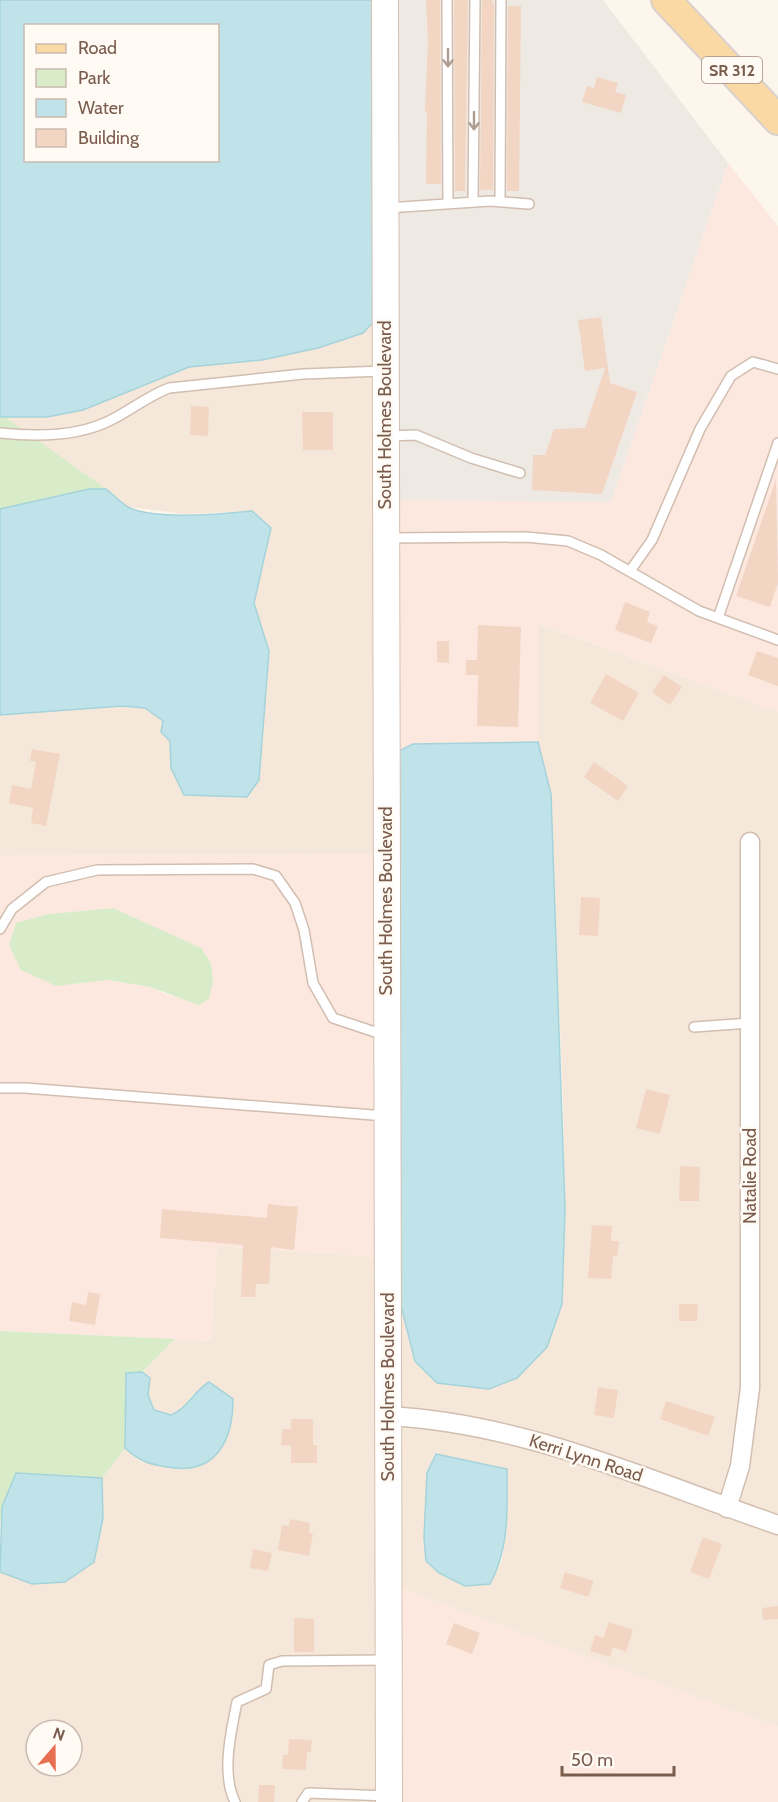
<svg xmlns="http://www.w3.org/2000/svg" width="778" height="1802" viewBox="0 0 778 1802" font-family="Cabin,sans-serif">
  <rect width="100%" height="100%" fill="#fdf6ec"/>
  <path fill="#f5e8da" fill-rule="evenodd" d="M378 317V854L0 855V715L122 706 145 708 163 721 170 741 171 768 184 795 248 797 269 651 254 603 271 529 252 511 185 514 129 507 5 417H47L83 410 189 367 262 360 318 348 363 333Z
    M537 623 778 712V1727L396 1587 395 1282 415 1361 438 1383 489 1389 517 1378 521 1375 562 1304 565 1208 563 1104 551 794 538 742ZM435 1454 507 1469V1530L501 1564 428 1497 427 1473Z
    M217 1246 379 1257 381 1802H0V1572L32 1584 65 1582 94 1562 103 1518 102 1478 125 1448 141 1462 178 1469 194 1392 184 1409 171 1415 154 1410 148 1395 150 1378 142 1372 175 1339 211 1341ZM36 1730H72V1766H36Z"/>
  <path fill="#fde8e0" fill-rule="evenodd" d="M728 163 778 226V712L538 623V742L413 744 393 754V500L611 502Z
    M378 854 379 1257 217 1246 211 1341 0 1331V855ZM113 908 145 924 173 997 150 987 108 980 56 986 49 914Z
    M396 1587 778 1727V1802H396Z"/>
  <path fill="#efe9e4" d="M393 0H603L728 163 611 502 393 500Z"/>
  <path fill="#d8ecc9" d="M0 417H5L106 489H89L0 509Z
    M113 908 201 948 211 963 213 981 209 999 199 1005 150 987 108 980 56 986 21 970 9 945 16 923 49 914Z
    M0 1331 175 1339 142 1372 126 1373 125 1448 102 1478 16 1473 2 1507 0 1526Z"/>
  <path fill="#bfe3e8" stroke="#a5d3da" stroke-width="1.5" fill-rule="evenodd" d="M0 0H377L378 317 363 333 318 348 262 360 189 367 83 410 47 417H0ZM26 26H218V160H26Z
    M89 489H106C113 494 120 502 128 507 153 520 223 514 252 511L271 528 254 603 269 651 259 780 247 797 184 795 171 768 170 741 161 732 163 721 145 708 122 706 0 715V509Z
    M538 742 551 794 565 1208 562 1304 547 1347 517 1378 489 1389 437 1383 415 1361 395 1282 393 754 413 744Z
    M142 1372 150 1378 148 1395 154 1410 171 1415C188 1408 193 1392 209 1382L233 1399C233 1442 215 1476 167 1467 148 1464 139 1461 125 1448L126 1373Z
    M436 1454 507 1469C507 1510 510 1547 490 1584L465 1586 439 1573 426 1561 424 1538 427 1473Z
    M16 1473 102 1478 103 1518 94 1562 65 1582 32 1584 0 1572 2 1507Z"/>
  <path fill="#f3d5c3" d="M426 0H440L441 184H426L427 112H425L428 41Z
    M454 0H468L465 191H455Z
    M482 0H492L494 6 493 190H480Z
    M508 6H521L519 191H507Z
    M597 77 618 83 615 92 626 95 621 113 582 102 587 86 594 88Z
    M601 317 610 383 637 392 602 494 532 490 533 455H545L554 429 585 428 605 368 585 371 578 320Z
    M191 406 209 407 208 436 190 435Z
    M302 412H333V450H303Z
    M776 479 778 583 770 607 736 596Z
    M625 602 650 612 647 622 658 626 651 643 615 630Z
    M478 625 521 627 518 727 477 726 478 675H466V660H477Z
    M437 641H449V663L437 662Z
    M757 651 778 658V686L748 675Z
    M606 674 639 693 623 721 590 703Z
    M664 675 682 687 670 705 652 692Z
    M32 749 60 754 46 826 31 823 33 808 9 803 12 785 31 789 36 762 30 761Z
    M594 762 628 786 618 801 584 777Z
    M581 897 600 898 598 936 579 935Z
    M646 1089 670 1095 660 1134 636 1128Z
    M680 1166 700 1167 699 1201H679Z
    M268 1204 298 1207 294 1250 271 1247 269 1284H256L255 1297H241L243 1245 160 1238 162 1209 267 1218Z
    M592 1225 612 1226 611 1241H619L617 1256H613L611 1279 588 1278Z
    M88 1292 100 1294 95 1325 69 1321 72 1302 86 1305Z
    M679 1304H698L697 1321H679Z
    M598 1387 618 1390 614 1418 594 1415Z
    M666 1401 715 1417 708 1436 660 1419Z
    M291 1419H313V1445H317V1463H291V1446L281 1445 282 1429H291Z
    M290 1519 310 1523 309 1533 313 1534 309 1556 278 1550 282 1525 289 1526Z
    M703 1537 722 1544 709 1579 690 1572Z
    M253 1549 272 1553 268 1571 250 1568Z
    M565 1572 594 1581 588 1597 560 1588Z
    M778 1606V1619L763 1620 762 1608Z
    M294 1618 314 1619V1652H294Z
    M609 1622 633 1630 626 1652 613 1647 610 1657 590 1651 595 1635 603 1638Z
    M454 1623 480 1633 472 1654 446 1644Z
    M289 1739 312 1740 311 1752H307L306 1770 282 1769 283 1755H288Z
    M259 1785H275L274 1802H258Z"/>
  <g fill="none" stroke-linecap="round" stroke-linejoin="round">
    <defs>
      <path id="lane" d="M447 0 448 203
        M473 202 475 0
        M500 202 501 0
        M387 208 490 201 529 204
        M0 433C37 437 78 437 111 420 131 410 148 396 169 388L303 374 383 371
        M388 436 416 435 471 458 520 473
        M388 538 526 537 568 541 601 555 699 611 778 640
        M630 571 652 540 700 429 731 376 753 362 778 369
        M718 618 778 443
        M0 929 12 909 46 882 97 870 253 869 276 876 295 903 304 930 313 983 333 1018 384 1035
        M694 1027 750 1023
        M0 1088H25L386 1116
        M235 1802C221 1773 231 1732 237 1702L266 1689 269 1665 282 1661 386 1660
        M302 1802 308 1793 388 1796"/>
      <path id="street" d="M388 1416C525 1423 650 1481 778 1525
        M727 1508 740 1466 750 1388V842"/>
      <path id="secondary" d="M385 0 389 1802"/>
      <path id="primary" d="M666 0 778 120"/>
    </defs>
    <use href="#lane" stroke="#d1beb0" stroke-width="12"/>
    <use href="#street" stroke="#d1beb0" stroke-width="21"/>
    <use href="#secondary" stroke="#d6c0b0" stroke-width="28"/>
    <use href="#primary" stroke="#dad1cd" stroke-width="32"/>
    <use href="#lane" stroke="#fff" stroke-width="9"/>
    <use href="#street" stroke="#fff" stroke-width="18"/>
    <use href="#secondary" stroke="#fff" stroke-width="26"/>
    <use href="#primary" stroke="#fbd9a5" stroke-width="28"/>
  </g>
  <defs><path id="oneway-shaft" d="M-6 0H5M1.5-3L5.5 0L1.5 3" fill="none" stroke-width="1.6" stroke-linecap="round" stroke-linejoin="round" transform="scale(1.5)"/></defs>
  <g stroke="#af9d94">
    <use href="#oneway-shaft" transform="translate(448 58) rotate(90)"/>
    <use href="#oneway-shaft" transform="translate(474 121) rotate(90)"/>
  </g>
  <g text-anchor="middle" dominant-baseline="central" stroke-width="5" stroke-linejoin="round" paint-order="stroke">
    <rect fill="#fffaf3" stroke="#a28b7f" stroke-width="1.5" x="702" y="57" width="60" height="26" rx="4.5"/>
    <g font-size="16" font-weight="bold" fill="#7a5c4d">
      <text x="732" y="70">SR 312</text>
    </g>
    <g font-size="18" fill="#7a5c4d" stroke="#fffaf3">
      <text transform="translate(385 415) rotate(-90)">South Holmes Boulevard</text>
      <text transform="translate(386 901) rotate(-90)">South Holmes Boulevard</text>
      <text transform="translate(750 1176) rotate(-90)">Natalie Road</text>
      <text transform="translate(388 1387) rotate(-90)">South Holmes Boulevard</text>
      <text transform="translate(586 1458) rotate(18)">Kerri Lynn Road</text>
    </g>
  </g>
  <rect x="24" y="24" width="195" height="138" fill="#fffaf3" stroke="#cabbb1" stroke-width="1.5"/>
  <rect x="36" y="44" width="30" height="9" fill="#fbd9a5" stroke="#cabbb1" stroke-width="1.5"/>
  <text x="78" y="54" font-size="18" fill="#7a5c4d">Road</text>
  <rect x="36" y="69" width="30" height="18" fill="#d8ecc9" stroke="#cabbb1" stroke-width="1.5"/>
  <text x="78" y="84" font-size="18" fill="#7a5c4d">Park</text>
  <rect x="36" y="99" width="30" height="18" fill="#bfe3e8" stroke="#cabbb1" stroke-width="1.5"/>
  <text x="78" y="114" font-size="18" fill="#7a5c4d">Water</text>
  <rect x="36" y="129" width="30" height="18" fill="#f3d5c3" stroke="#cabbb1" stroke-width="1.5"/>
  <text x="78" y="144" font-size="18" fill="#7a5c4d">Building</text>
  <g transform="translate(54 1748) rotate(20)"><circle r="28" fill="#fffaf3" stroke="#cabbb1" stroke-width="1.5"/>
  <path d="M0-4.5L10 22L0 15L-10 22Z" fill="#e76f51"/>
  <text y="-9" font-size="16" font-weight="bold" text-anchor="middle" fill="#7a5c4d">N</text>
  </g>
  <path d="M562 1766v9h112v-9" fill="none" stroke="#7a5c4d" stroke-width="3"/>
  <text x="571" y="1766" font-size="18" fill="#7a5c4d" stroke="#fffaf3" stroke-width="4.5" paint-order="stroke">50 m</text>
</svg>
